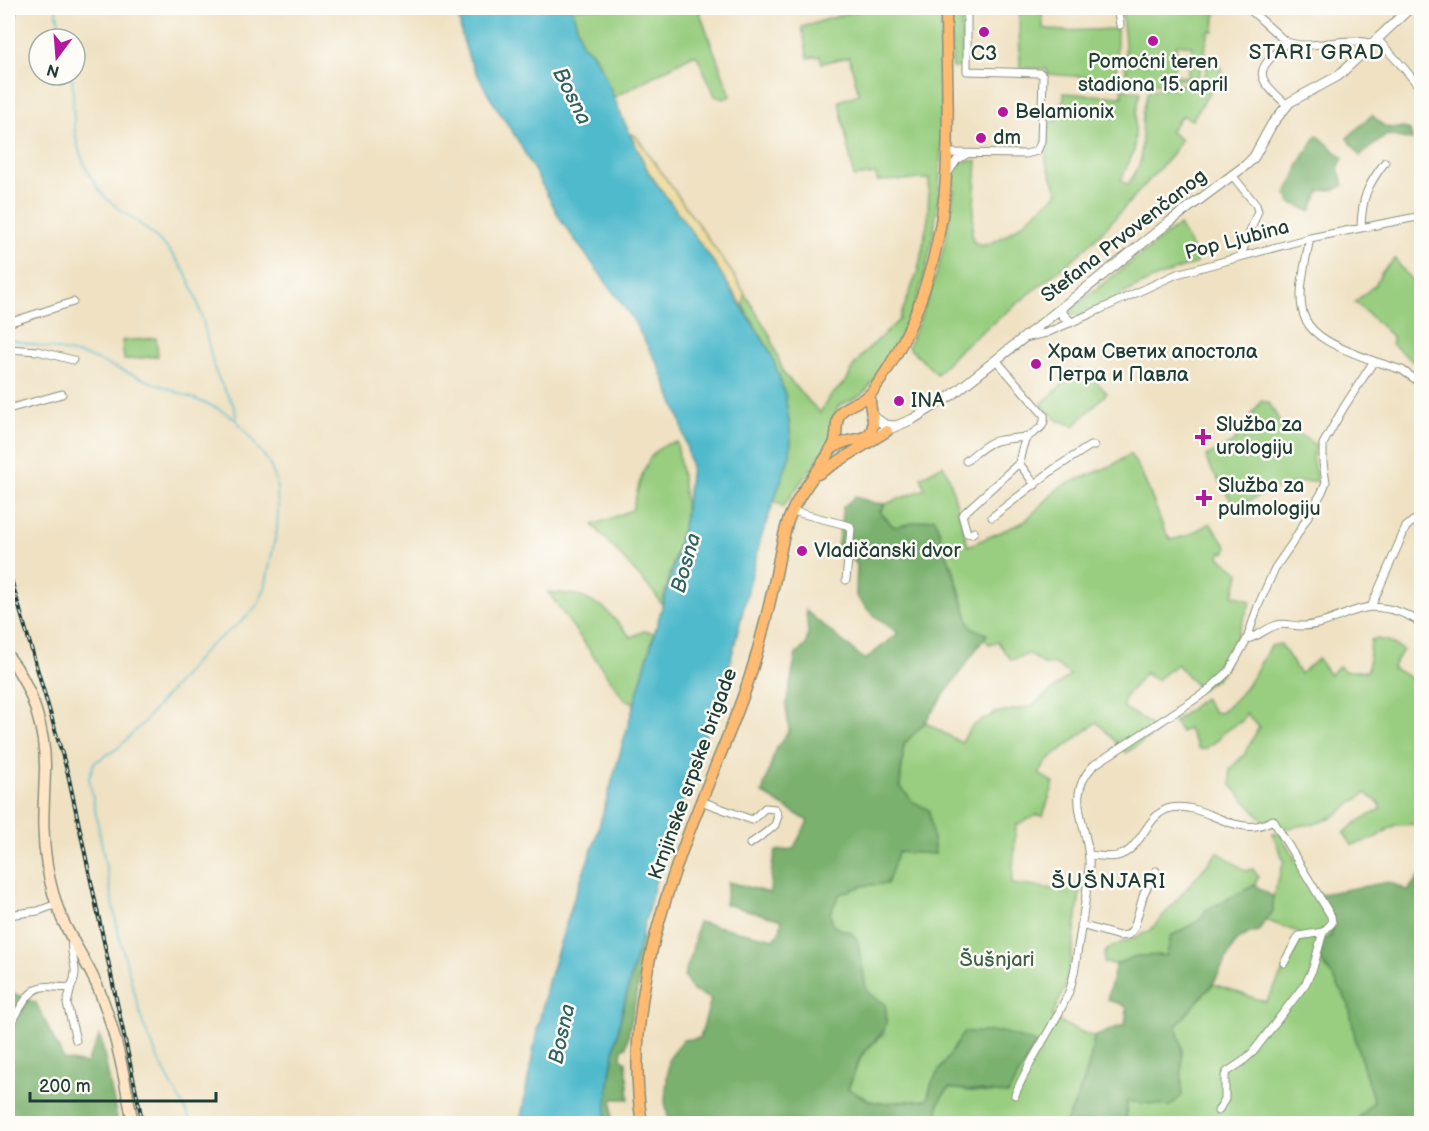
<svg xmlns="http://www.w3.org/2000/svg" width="1429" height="1131" viewBox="0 0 1429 1131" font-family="'Balsamiq Sans',sans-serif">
  <rect width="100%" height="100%" fill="#fdfcf7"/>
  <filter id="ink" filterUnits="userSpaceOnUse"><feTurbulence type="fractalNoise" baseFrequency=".0167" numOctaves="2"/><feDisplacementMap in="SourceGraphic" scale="12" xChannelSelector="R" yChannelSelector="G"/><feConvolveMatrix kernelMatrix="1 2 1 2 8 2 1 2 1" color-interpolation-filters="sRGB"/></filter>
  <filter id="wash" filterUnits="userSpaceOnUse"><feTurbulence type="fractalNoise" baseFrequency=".008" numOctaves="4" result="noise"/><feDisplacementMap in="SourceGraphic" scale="24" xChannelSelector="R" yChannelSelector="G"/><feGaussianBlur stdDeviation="1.35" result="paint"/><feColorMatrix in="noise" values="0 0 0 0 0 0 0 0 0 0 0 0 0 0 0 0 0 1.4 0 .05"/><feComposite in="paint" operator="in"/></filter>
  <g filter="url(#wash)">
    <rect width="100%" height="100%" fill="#efe1c2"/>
    <path fill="#99ce80" stroke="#5c865a" stroke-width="1.5" fill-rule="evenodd" d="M572 8H698L731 96 723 99 715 96 697 56 693 55 613 98 598 61 591 51 582 44Z
      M864 8H889V13L920 8H942C940 123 954 261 886 360 879 370 872 387 862 394 855 399 846 403 838 406 834 419 835 430 830 442L783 507 774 500 790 455 791 438 785 394 771 353 743 306 745 294 770 335 784 374 820 413 828 399 847 380 853 367 866 351 899 320 918 271 921 256 928 219 929 179 877 181 876 174 854 177 839 101 859 94 849 57 822 63 820 56 808 58 802 27Z
      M951 8H962V67L952 68Z
      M1019 8H1042L1043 28 1061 31 1117 29 1116 79 1047 74V69L1020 68Z
      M1121 8H1218L1215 17 1214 31H1209L1199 75C1192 79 1185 79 1176 80 1161 82 1139 90 1126 78L1125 41ZM1177 44 1192 46 1187 77 1173 74Z
      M1208 64 1220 66 1222 73 1192 120 1182 115 1170 131 1181 140 1169 158 1104 230 1077 256 959 350 937 374 908 347C926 306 942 265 949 220 952 203 956 187 953 169L962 161H977L972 233 973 241 981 246C1011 238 1035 212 1058 193L1046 162V121H1057V108L1064 99V93L1122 97V89L1140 92 1136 113 1134 151 1121 180 1128 185 1138 168 1141 159 1143 112 1148 91 1181 84H1196L1205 75Z
      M1179 225 1191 246 1197 263C1178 269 1158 276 1140 285 1123 293 1088 318 1071 315L1070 310 1073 307Z
      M1395 259 1407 275 1421 288V315L1417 323 1421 328V365H1417L1392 344V336L1355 302 1375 285 1382 272Z
      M156 338 158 356 124 360 122 341Z
      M1079 369 1082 373 1086 371 1107 393 1074 426 1057 420 1041 404Z
      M1261 401 1269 403 1280 422 1316 445 1312 457 1317 481C1282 482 1266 492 1236 508L1208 464 1206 456 1234 442Z
      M677 442 685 500V517L662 605 655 594 593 525 632 510C640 484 644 445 677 442Z
      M1130 454C1141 470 1148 487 1155 506 1161 520 1161 527 1171 540L1189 535 1210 523 1227 547 1226 552 1220 553 1219 557 1240 573 1233 595 1251 601 1222 672 1215 680 1200 690 1177 664 1156 680 1145 673 1125 697 1123 707 1148 723 1157 732 1126 753 1097 722 1048 760 1039 774 1054 783 1043 816 1037 815 1016 825 1012 884 1064 890 1081 885 1073 947 1065 987 1052 1017 1070 1027 1094 1037C1091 1068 1079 1095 1066 1123H944C934 1109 937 1100 950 1088L975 1092 1009 1094 1002 1032H964L932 1082 927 1100 882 1103 870 1101 848 1089 862 1055 884 1033 885 1004 869 994 866 988 857 939 851 933 834 927 830 913 840 894 865 885 887 884 898 851 935 854 912 801 900 786 904 744 925 722 961 743 972 726 995 713 1031 707 1070 675 1055 664H1043L1029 654 1011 660 998 642 989 644 984 638 987 634 971 629 952 564 894 527 880 512 885 504 925 489 921 477 943 465 949 477 968 546 1024 522 1060 487 1113 465Z
      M548 592 577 595 603 607 631 637 644 631 654 633 635 703 624 699Z
      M1376 639 1388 641 1403 650 1392 668 1421 683V824L1395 825 1373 839 1352 845 1344 833 1354 824 1381 809 1380 804 1366 793 1334 816 1318 823 1280 829 1263 821 1231 785 1230 769 1244 755 1259 727 1246 713 1242 721 1224 732 1218 740 1205 749H1199L1188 729 1181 732 1174 722 1204 698 1214 712 1220 713C1233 703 1245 691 1253 676 1259 666 1264 656 1271 646L1281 644 1300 674 1318 659 1330 675 1339 666 1345 671H1368L1371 640Z
      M1272 833 1281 835 1334 926 1320 959 1333 977 1349 1005 1356 1043 1374 1102 1353 1123 1126 1124 1127 1101 1170 1106 1182 1047 1176 1026 1213 984 1266 1002 1299 943 1298 932 1265 920 1273 912V897L1284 861Z
      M1218 852 1246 871 1253 869 1258 877 1255 885 1206 910 1200 920 1171 936 1167 955 1137 956 1116 964 1104 963V954L1109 948 1150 931Z"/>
    <path fill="#7ab16e" stroke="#4c7751" stroke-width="1.5" d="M1372 115C1375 118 1380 123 1384 126 1392 131 1399 125 1410 130L1412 140 1387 135 1360 156 1347 138Z
      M1317 135 1343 158 1338 169 1344 185 1336 189 1320 191 1311 211C1303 210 1300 204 1291 204L1286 194 1294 179 1299 164Z
      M855 497 875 503 885 504 880 512 894 527 935 518 971 628 987 634 925 722 904 744 900 786 912 801 929 810 935 854 898 852 887 884 865 885 840 894 830 913 834 927 851 933 857 939 866 988 869 994 885 1004C891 1033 878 1034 863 1053 856 1063 853 1078 848 1089L870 1101 882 1103 927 1100 932 1082 964 1032H1002L1036 1043 1008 1094 949 1088C937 1101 934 1109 944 1124L669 1123 665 1101 669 1059 683 1040 700 1038 711 999 693 991 684 976 691 956 698 922 774 939 780 931 782 920 725 904 728 882 770 893 772 866 776 851 793 849 808 821 762 793 775 751 789 730 786 706 796 654 806 645 808 634 806 611 865 660 898 633 872 614 856 596 857 564 837 550 843 507Z
      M1421 876V1123H1353L1374 1102 1356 1043 1349 1005 1333 977 1320 959 1323 941 1331 936 1334 926 1315 895 1389 882 1408 891 1418 877Z
      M1255 885 1273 897V912L1265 920 1259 931 1250 933 1236 941 1213 984 1176 1026 1182 1047V1096L1170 1106 1127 1101 1126 1123H1066C1079 1095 1091 1068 1094 1037L1125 1024 1127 1008 1121 1004 1107 1000 1116 964 1137 956 1167 955 1171 936 1200 920 1206 910Z
      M641 938H648L626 1047 622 1049 621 1058 626 1062 629 1099H612V1123L605 1124C609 1060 625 999 641 938Z
      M8 991 36 1003 64 1060 86 1064 100 1035 118 1123H8Z"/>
    <path fill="#eeda9e" stroke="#868c69" stroke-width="1.5" d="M630 134 636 136 735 277 745 294 743 306 649 173Z"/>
    <path fill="#50bacc" stroke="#387c80" stroke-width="1.5" d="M457 8H572L582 44 591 51 603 71 622 117 649 173 715 264 771 353 785 394 791 438 790 455 761 538 728 671 664 852 655 883 621 1015 610 1073 605 1123H520L537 1031 548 982 575 895 594 844 674 565 685 517 691 467 681 422 659 366 630 315 562 222 516 137 491 99 469 59 462 36Z"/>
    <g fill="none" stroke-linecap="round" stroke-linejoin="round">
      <path stroke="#50bacc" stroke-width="1.5" d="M56 8 62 39
        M72 75C75 116 69 138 91 177 96 184 100 193 107 199 134 221 161 236 181 266 201 296 205 336 215 370 220 387 236 402 237 419
        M8 339 86 356 217 408 234 418 242 427 268 461 276 480 278 509 277 529 265 588 258 604 253 610 242 621 207 648 142 724 118 748 94 763 89 778 119 936 143 1024 160 1063 193 1124"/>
    </g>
  </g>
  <g filter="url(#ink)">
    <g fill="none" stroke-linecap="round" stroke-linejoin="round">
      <defs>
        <path id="minor" d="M1117 8 1120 25
          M1248 8 1285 41C1312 53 1344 34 1372 44
          M1377 39 1403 67 1422 90
          M1287 105C1253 74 1255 72 1287 42
          M948 153 1026 154 1037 151 1041 142 1043 76 1040 73 967 71V8
          M948 173 957 160 967 154
          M1232 175 1256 205 1258 211 1241 255
          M1361 227C1362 197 1367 186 1385 162
          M8 323 73 302
          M1024 338 1046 333 1088 315 1177 274 1310 238 1422 216
          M8 349 38 351 73 360
          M996 360 1044 415C1046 430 1034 430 1027 438 1022 443 1021 455 1019 463L1035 485
          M1374 361 1402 370 1422 384
          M8 409 62 394
          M966 461C993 438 993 440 1028 437
          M792 511 850 526 851 529 846 580
          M992 517 1054 469 1090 446H1094
          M974 532 971 534 967 533 962 515 1019 463
          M1371 607C1392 608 1403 612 1422 623
          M1247 639C1258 637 1266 628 1277 625 1285 622 1295 627 1304 626 1329 625 1348 609 1371 607L1406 527 1413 521 1422 518
          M701 801 752 820 765 808 775 809 778 816 775 825 768 831 750 844
          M1090 855C1099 856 1109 858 1117 856 1142 851 1146 813 1171 808 1200 802 1227 830 1256 826 1261 826 1268 822 1273 820L1331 916 1332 923 1323 932 1299 936 1284 963
          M8 915 38 911 57 904
          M1081 925 1119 936 1128 935 1134 928 1144 893 1156 871
          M71 987 67 1004 76 1040
          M8 1026C20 1014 24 992 42 987 51 985 61 989 71 987 81 968 69 958 72 941
          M1015 1095C1029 1059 1053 1029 1068 994 1075 978 1076 958 1079 941 1083 917 1087 892 1089 868 1092 830 1061 798 1094 765L1206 692 1229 671 1247 639 1258 606 1275 568 1293 542 1322 492 1326 482 1323 463V444L1344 407 1374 361C1293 332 1293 319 1310 238
          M1218 1111 1225 1099V1076L1227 1072 1242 1062 1253 1052 1306 983 1313 968 1323 932"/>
        <path id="tertiary" d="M1061 308 1063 315 1070 322
          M871 415 885 425 895 426
          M882 432 913 419 952 395 1168 223 1246 165 1254 157 1272 124 1290 102 1338 76 1410 8"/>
        <path id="secondary" d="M8 656C32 685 46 733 45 771 44 806 41 830 47 866 50 883 55 902 62 919 74 945 91 968 101 995 117 1036 125 1081 133 1124"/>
        <path id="primary" d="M830 450C836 446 841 443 848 441 859 438 872 439 873 424 873 414 869 408 870 395
          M818 474 887 431
          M642 1124C626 1025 654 924 689 832 707 784 729 737 746 688 758 653 767 616 775 579 779 560 782 539 788 521 798 492 820 471 834 444 838 434 835 424 839 415 845 403 864 403 872 392 898 357 917 315 929 274 956 188 946 96 946 8"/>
      </defs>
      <use href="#minor" stroke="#878f7b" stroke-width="9"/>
      <use href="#tertiary" stroke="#878f7b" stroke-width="11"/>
      <use href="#secondary" stroke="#878f7b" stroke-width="13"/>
      <use href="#primary" stroke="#878f7b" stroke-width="13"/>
      <use href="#minor" stroke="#fff" stroke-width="7"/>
      <use href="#tertiary" stroke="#fff" stroke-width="9"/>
      <use href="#secondary" stroke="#ffe4c6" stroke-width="10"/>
      <use href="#primary" stroke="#ffbb71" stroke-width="10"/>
      <defs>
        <path id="rail" d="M8 76 14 8
          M8 569 68 774 143 1124"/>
      </defs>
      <use href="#rail" stroke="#1f3d34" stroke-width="4"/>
      <use href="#rail" stroke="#fdfcf7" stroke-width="1.5" stroke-dasharray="4.5" stroke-linecap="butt"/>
    </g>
  </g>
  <g fill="#b5179e" stroke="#fdfcf7" stroke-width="2">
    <circle cx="984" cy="32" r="6"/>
    <circle cx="1153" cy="41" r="6"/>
    <circle cx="1003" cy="112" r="6"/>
    <circle cx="981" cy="138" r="6"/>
    <circle cx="1036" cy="364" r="6"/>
    <circle cx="899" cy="401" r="6"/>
    <path d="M1200 428h6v6h6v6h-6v6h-6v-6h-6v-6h6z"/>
    <path d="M1201 489h6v6h6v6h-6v6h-6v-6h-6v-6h6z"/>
    <circle cx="802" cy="551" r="6"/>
  </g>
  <g text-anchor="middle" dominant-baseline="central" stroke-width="5" stroke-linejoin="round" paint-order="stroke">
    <g font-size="20" fill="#1f3d34" stroke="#fdfcf7" text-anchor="start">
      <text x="984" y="54" text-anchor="middle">C3</text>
      <text x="1153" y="62" text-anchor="middle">Pomoćni teren<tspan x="1153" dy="23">stadiona 15. april</tspan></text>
      <text x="1015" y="112">Belamionix</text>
      <text x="993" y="138">dm</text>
      <text x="1048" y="352">Храм Светих апостола<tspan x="1048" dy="23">Петра и Павла</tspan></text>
      <text x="911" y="401">INA</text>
      <text x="1216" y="425">Služba za<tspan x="1216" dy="23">urologiju</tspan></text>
      <text x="1218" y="486">Služba za<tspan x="1218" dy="23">pulmologiju</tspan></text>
      <text x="814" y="551">Vladičanski dvor</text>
    </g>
    <g font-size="20" fill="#1f3d34" stroke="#fdfcf7">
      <text transform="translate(1124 236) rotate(-38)">Stefana Prvovenčanog</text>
      <text transform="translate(1237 240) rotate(-15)">Pop Ljubina</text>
      <text transform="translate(693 774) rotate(-70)">Krnjinske srpske brigade</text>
    </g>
    <g font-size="20" fill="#3e6147" stroke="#fdfcf7">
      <text x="997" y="960">Šušnjari</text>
    </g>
    <g font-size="21" letter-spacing="1.5" fill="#1f3d34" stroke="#fdfcf7">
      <text x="1317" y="52">STARI GRAD</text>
      <text x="1109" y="881">ŠUŠNJARI</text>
    </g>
    <g font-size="21" font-style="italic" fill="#2e6262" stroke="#fdfcf7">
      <text transform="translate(572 96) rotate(63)">Bosna</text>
      <text transform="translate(686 563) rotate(-74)">Bosna</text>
      <text transform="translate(562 1034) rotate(-78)">Bosna</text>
    </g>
  </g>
  <rect width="1429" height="1131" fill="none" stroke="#fdfcf7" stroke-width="30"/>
  <g transform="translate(57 57) rotate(196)"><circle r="28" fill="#fdfcf7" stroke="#a4b0a9" stroke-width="1.5"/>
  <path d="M0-4.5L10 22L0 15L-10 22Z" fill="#b5179e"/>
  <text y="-9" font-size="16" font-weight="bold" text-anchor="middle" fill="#1f3d34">N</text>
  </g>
  <path d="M30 1092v9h186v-9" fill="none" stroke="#1f3d34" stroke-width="3"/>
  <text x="39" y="1092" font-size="18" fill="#1f3d34" stroke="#fdfcf7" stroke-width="4.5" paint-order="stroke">200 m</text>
</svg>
